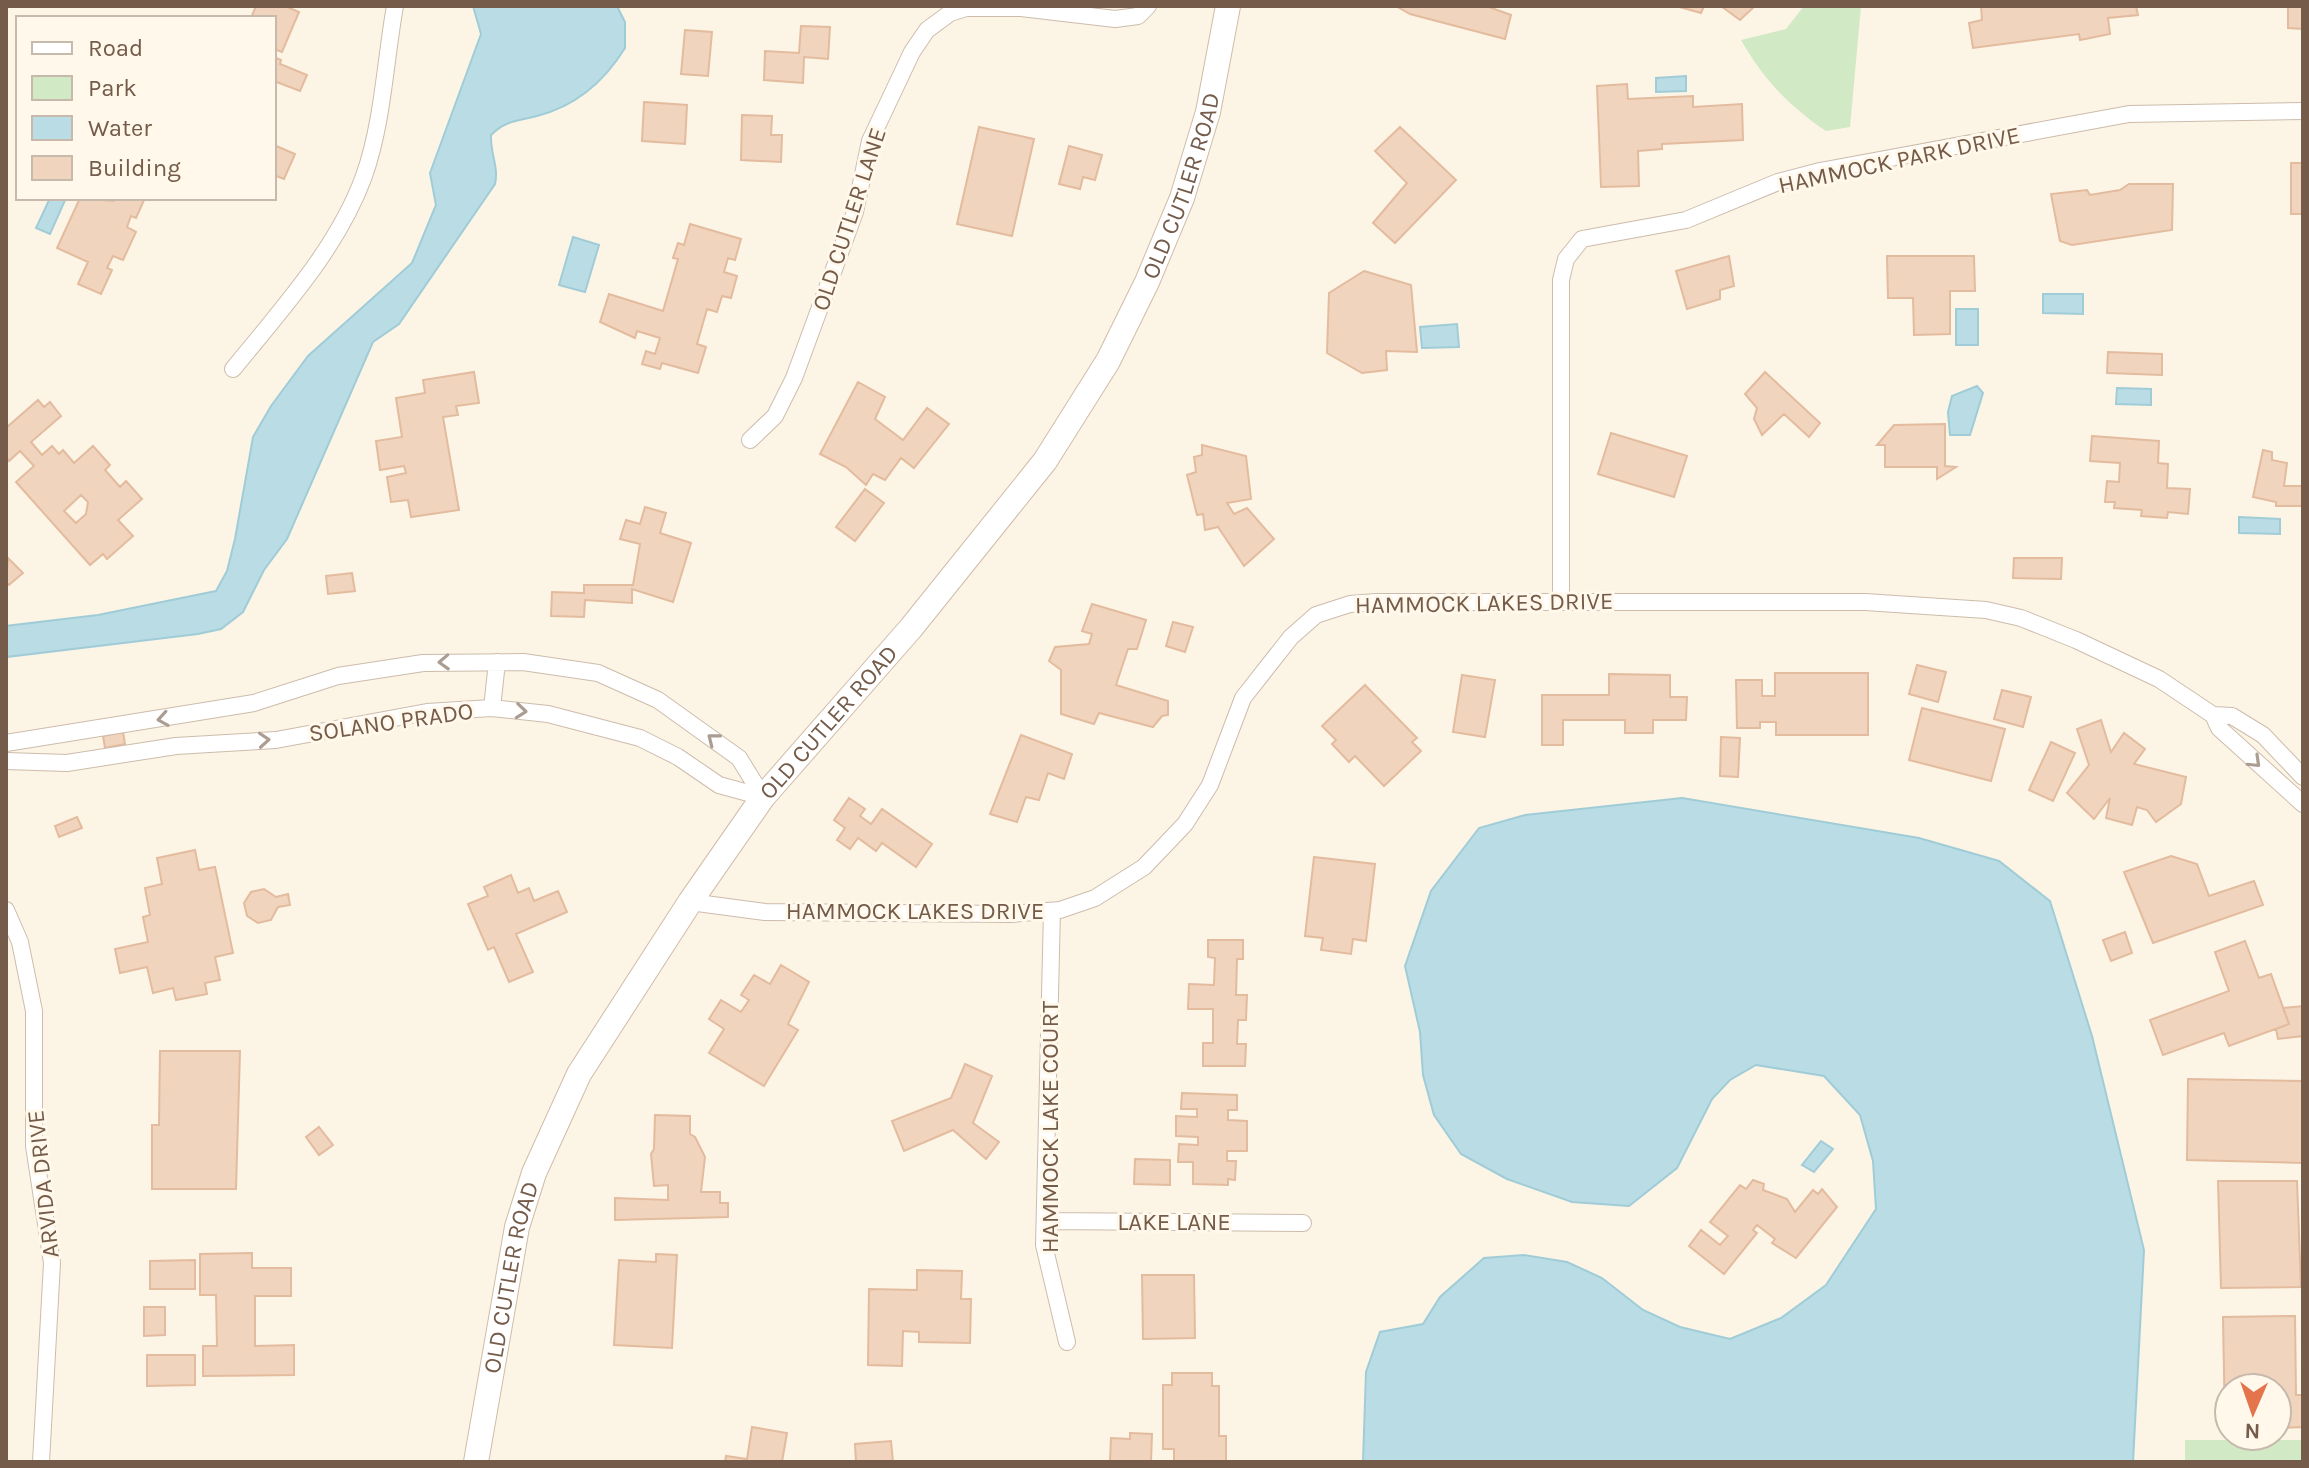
<svg xmlns="http://www.w3.org/2000/svg" width="2309" height="1468" viewBox="0 0 2309 1468" font-family="Karla,sans-serif">
  <rect width="100%" height="100%" fill="#fcf4e5"/>
  <path fill="#d1e9c4" d="M1804 6H1861L1850 127 1826 131C1788 105 1764 80 1741 40L1786 29Z
    M2185 1440H2301V1462H2185Z"/>
  <path fill="#badde5" stroke="#a0ccd7" stroke-width="2" d="M473 6H617L625 22V48C604 82 576 106 537 116 518 121 506 120 491 135 490 153 499 167 495 184L399 324 373 342 287 539 264 570 243 612 221 629 198 634 6 657V626L98 615 216 591 227 571 235 539 253 437 271 406 308 356 412 263 436 205 430 173 481 34Z
    M1686 76V91L1656 92V78Z
    M50 198H66L50 234 36 228Z
    M573 237 599 245 585 292 559 285Z
    M2043 294H2083V314L2043 313Z
    M1956 309H1978V345H1956Z
    M1457 324 1459 347 1422 348 1420 327Z
    M1977 386 1983 393 1970 435H1950L1948 412 1952 396Z
    M2117 388 2151 389V405L2116 404Z
    M2239 517 2280 519V534L2239 533Z
    M1682 798 1919 838 1999 861 2050 901 2092 1036 2144 1250 2133 1462H1363L1366 1372 1380 1332 1423 1324 1440 1297 1484 1258 1524 1255 1567 1262 1602 1278 1643 1310 1680 1327 1730 1339 1781 1318 1826 1285 1876 1209 1873 1161 1860 1115 1824 1076 1756 1065 1730 1080 1712 1099 1677 1168 1629 1206 1572 1202 1507 1179 1461 1154 1434 1115 1423 1075 1420 1032 1405 966 1431 891 1479 828 1525 815Z
    M1821 1141 1833 1149 1814 1172 1802 1165Z"/>
  <path fill="#f1d4bd" stroke="#e3bb9e" stroke-width="2" fill-rule="evenodd" d="M256 6H285L299 12 282 52 274 49V18H251Z
    M1396 6H1486L1511 15 1505 39 1410 14Z
    M1676 6H1704L1701 13Z
    M1721 6H1755L1740 20Z
    M1981 6H2136L2138 15 2108 18 2110 34 2080 40 2079 34 1973 48 1969 23 1982 20Z
    M2288 6H2303V29L2288 28Z
    M801 26 830 27 828 59 804 57 803 83 764 80 765 51 799 53Z
    M685 30 712 32 708 76 681 74Z
    M274 57 281 60 280 64 307 75 300 91 274 81Z
    M1627 84 1628 99 1693 96V107L1742 104 1743 140 1662 144V149L1638 151 1639 186 1601 187 1597 86Z
    M644 102 687 105 685 144 642 141Z
    M742 115 772 116 771 135H782L781 162 741 160Z
    M979 127 1034 139 1012 236 957 224Z
    M1400 127 1456 180 1395 243 1373 223 1407 183 1375 151Z
    M274 145 295 154 284 179 274 175Z
    M1069 146 1102 155 1095 180 1083 177 1080 189 1059 184Z
    M2291 163H2303V214H2291Z
    M2129 184H2173L2172 230 2072 245 2060 241 2051 194 2087 190 2090 195 2120 190Z
    M80 198 113 201 114 198H145L136 218 131 216 127 227 136 232 123 260 113 256 107 268 112 270 101 294 78 284 88 262 57 248Z
    M690 224 741 239 735 260 728 258 724 272 737 276 731 298 722 296 717 312 707 309 697 344 706 347 698 373 662 363 660 369 642 364 646 351 655 354 660 338 637 331 635 338 600 322 609 294 663 311 678 259 673 258 678 243 684 245Z
    M1729 256 1734 286 1720 290V299L1687 309 1676 271Z
    M1887 256H1974L1975 291H1950V334L1914 335 1913 298H1888Z
    M1364 271 1411 285 1417 352 1386 351 1387 370 1362 373 1327 353 1329 293Z
    M2108 352 2162 354V375L2107 373Z
    M474 372 479 403 456 406 458 415 443 417 459 510 411 517 408 500 391 502 387 477 406 473 404 466 380 470 376 441 402 437 396 398 425 393 423 380Z
    M1765 372 1820 423 1809 437 1784 414 1762 435 1754 419 1757 408 1745 394Z
    M858 382 885 397 875 419 903 440 927 408 949 424 914 468 901 458 885 480 873 474 866 485 846 467 820 454Z
    M38 400 44 407 50 402 61 416 31 442 42 455 52 446 59 454 63 450 74 463 93 446 110 465 105 470 120 487 126 481 142 499 118 520 133 536 107 559 103 554 90 565 16 482 34 466 20 451 9 461 6 457V428ZM81 495 88 502 86 514 76 523 64 511Z
    M1945 424V466L1956 467 1937 479V467H1885V445H1877L1894 425Z
    M1611 433 1687 456 1674 497 1598 474Z
    M2092 436 2159 441 2158 463 2168 464 2167 488 2190 489 2188 514 2168 512 2167 518 2141 516 2142 510 2114 508 2115 502H2105L2107 481 2119 482 2120 463 2090 461Z
    M1202 445 1246 456 1251 499 1227 503 1234 514 1247 508 1274 539 1244 566 1218 527 1205 530 1203 514 1197 515 1187 475 1196 472 1194 457 1202 455Z
    M2263 450 2272 452V460L2287 463 2284 486H2303V506H2276V502L2253 497Z
    M865 489 884 503 855 541 836 527Z
    M645 507 666 513 660 533 691 543 673 602 632 589V603L585 600 584 617 551 616 552 592 584 593V585H633L640 544 620 539 626 520 640 524Z
    M8 558 23 573 9 585 6 582Z
    M2014 558H2062L2061 579 2013 578Z
    M352 573 355 591 328 594 326 576Z
    M1092 604 1146 620 1137 649H1128L1116 685 1168 701V715L1162 716 1153 727 1099 713 1094 724 1061 714V670L1049 661 1055 647 1089 644 1092 634 1082 631Z
    M1173 622 1193 627 1185 652 1166 646Z
    M1917 665 1946 672 1938 702 1909 694Z
    M1775 673H1868V735H1776V722H1760V728H1737L1736 680H1762V696H1775Z
    M1609 674 1670 675V697H1687L1686 720H1653V733H1625V720H1563V745H1542V695H1609Z
    M1462 675 1495 680 1485 737 1453 732Z
    M1365 685 1417 738 1412 742 1421 751 1384 786 1355 756 1349 762 1332 744 1336 740 1322 726Z
    M2002 690 2031 697 2023 727 1994 719Z
    M1922 708 2005 729 1991 781 1909 760Z
    M2101 720 2111 752 2124 733 2145 749 2134 764 2186 777 2181 804 2156 822 2147 810 2137 807 2132 825 2106 818 2110 798 2094 819 2067 793 2089 765 2077 729Z
    M123 732 125 744 105 748 103 736Z
    M1021 735 1072 754 1064 779 1048 773 1039 800 1026 797 1017 822 990 814Z
    M1721 737 1740 738 1738 777 1720 776Z
    M2051 742 2075 753 2053 801 2029 790Z
    M849 798 865 809 860 816 871 824 882 809 932 844 916 867 882 843 876 851 858 838 850 849 837 840 845 828 834 820Z
    M77 817 82 828 59 837 55 826Z
    M195 850 199 870 215 867 233 953 215 957 220 980 205 983 207 994 176 1000 173 988 153 993 147 967 120 973 115 949 148 942 143 917 150 915 145 888 162 884 157 858Z
    M2171 856 2197 864 2209 896 2254 881 2263 905 2153 943 2124 872Z
    M1314 857 1375 864 1366 941 1353 939 1351 954 1321 950 1323 938 1305 936Z
    M511 875 518 893 529 888 534 901 558 891 567 912 516 934 533 972 509 982 494 947 488 950 468 904 488 896 484 887Z
    M264 889 276 897 288 894 290 905 278 907 271 920 258 923 247 916 244 903 251 892Z
    M2125 932 2132 953 2111 961 2103 940Z
    M1208 940H1243V959H1237L1236 995H1247L1246 1020H1238L1237 1044H1246L1245 1066H1203V1043H1213V1009H1188L1189 984 1214 985 1215 958 1208 957Z
    M2245 941 2259 978 2271 974 2289 1024 2229 1046 2224 1033 2163 1055 2150 1020 2229 991 2215 952Z
    M781 965 809 982 788 1024 798 1030 764 1086 709 1053 724 1029 709 1019 721 1000 741 1012 749 1000 741 995 754 975 770 984Z
    M2303 1006V1036L2278 1039 2276 1029 2289 1024 2283 1008Z
    M160 1051H240L236 1189H152V1125H159Z
    M965 1064 992 1076 973 1123 999 1142 986 1159 953 1130 904 1151 892 1121 951 1098Z
    M2188 1079 2303 1081V1163L2187 1160Z
    M1182 1093 1237 1095V1110H1228V1120L1247 1121V1151H1227V1161H1236L1235 1180 1228 1179V1185L1193 1184V1162H1178L1179 1144 1198 1145V1137L1176 1136V1116L1197 1117V1109H1181Z
    M655 1115 690 1116V1134L695 1137 705 1157 701 1192H720V1203H728V1217L615 1220V1198L668 1200V1185L654 1186 651 1154 654 1149Z
    M319 1127 333 1145 319 1155 306 1137Z
    M1135 1159 1170 1160V1185L1134 1184Z
    M1753 1180 1764 1184 1763 1190 1787 1199 1795 1212 1813 1190 1818 1194 1822 1189 1837 1207 1796 1258 1772 1243 1775 1239 1757 1225 1753 1230 1757 1233 1724 1274 1689 1246 1701 1230 1720 1245 1728 1236 1710 1222 1740 1185 1746 1189Z
    M2218 1181H2297L2301 1287 2221 1288Z
    M252 1253V1268H291V1296H255V1346L294 1345V1375L203 1376V1346H217L216 1295H200V1254Z
    M656 1254 677 1255 672 1348 614 1345 619 1260 656 1262Z
    M195 1260V1289H150V1261Z
    M917 1270 962 1271 961 1299H971L970 1343 919 1342V1332L903 1331 902 1366 868 1365 869 1289 917 1290Z
    M1142 1275H1194L1195 1338 1143 1339Z
    M144 1307H165V1335L144 1336Z
    M2295 1316 2296 1395H2303V1427L2277 1428V1388H2229V1428H2225L2223 1317Z
    M147 1355H195V1385L147 1386Z
    M1172 1373H1212V1386H1219V1436H1226V1462H1174V1449H1163V1385H1172Z
    M752 1427 787 1433 782 1462H725L726 1456 747 1459Z
    M1130 1433 1152 1434 1151 1462H1110L1111 1438 1130 1439Z
    M891 1441 893 1462H856L855 1444Z"/>
  <g fill="none" stroke-linecap="round" stroke-linejoin="round">
    <defs>
      <path id="street" d="M233 369C281 310 338 248 364 176 383 122 385 62 395 6
        M750 440 775 416 794 378 855 212 870 141 912 52 927 30 950 13 966 8H1021L1115 19 1138 16 1148 6
        M1561 601V280L1566 259 1582 239 1686 220 1778 182 1820 171 2129 114 2303 111
        M492 708 497 662
        M2213 715 2219 728 2303 804
        M6 743 254 703 338 676 423 663 523 662 598 673 658 700 739 758 763 797
        M6 761 67 763 176 746 276 740 427 712 492 708 548 714 640 738 678 757 719 785 763 797
        M690 902 765 912 1011 914 1060 910 1095 898 1144 867 1185 824 1210 785 1243 698 1291 637 1316 615 1350 604 1376 602H1865L1986 610 2021 618 2076 640 2159 679 2213 715 2232 716 2263 735 2303 777
        M6 910 20 942 34 1011V1146L52 1263 41 1462
        M1052 911 1044 1245 1067 1342
        M1046 1221 1303 1223"/>
      <g id="secondary">
        <path id="s1" d="M476 1462 517 1227 534 1173 579 1074 690 902 763 797 911 628 1045 461 1108 361 1147 282 1182 198 1208 112 1228 6"/>
      </g>
    </defs>
    <use href="#street" stroke="#cdbcac" stroke-width="18"/>
    <use href="#secondary" stroke="#d0bca9" stroke-width="26"/>
    <use href="#street" stroke="#fff" stroke-width="16"/>
    <use href="#secondary" stroke="#fff" stroke-width="24"/>
  </g>
  <defs><path id="oneway-chevron" d="M-2-3.5L2.5 0L-2 3.5" fill="none" stroke-width="1.6" stroke-linecap="round" stroke-linejoin="round" transform="scale(2)"/></defs>
  <g stroke="#ac9d92">
    <use href="#oneway-chevron" transform="translate(444 662) rotate(178)"/>
    <use href="#oneway-chevron" transform="translate(521 711) rotate(6)"/>
    <use href="#oneway-chevron" transform="translate(163 719) rotate(171)"/>
    <use href="#oneway-chevron" transform="translate(713 739) rotate(-142)"/>
    <use href="#oneway-chevron" transform="translate(264 740) rotate(-4)"/>
    <use href="#oneway-chevron" transform="translate(2255 762) rotate(44)"/>
  </g>
  <g text-anchor="middle" dominant-baseline="central" stroke-width="6" stroke-linejoin="round" paint-order="stroke">
    <g font-size="24" fill="#745b4a" stroke="#fff8eb">
      <text transform="translate(1899 160) rotate(-12)">HAMMOCK PARK DRIVE</text>
      <text stroke="none"><textPath href="#s1" startOffset="1484">OLD CUTLER ROAD</textPath></text>
      <text transform="translate(849 219) rotate(-72)">OLD CUTLER LANE</text>
      <text transform="translate(1484 603) rotate(-1)">HAMMOCK LAKES DRIVE</text>
      <text transform="translate(391 722) rotate(-8)">SOLANO PRADO</text>
      <text stroke="none"><textPath href="#s1" startOffset="836">OLD CUTLER ROAD</textPath></text>
      <text x="915" y="911">HAMMOCK LAKES DRIVE</text>
      <text transform="translate(1050 1127) rotate(-90)">HAMMOCK LAKE COURT</text>
      <text transform="translate(43 1184) rotate(-96)">ARVIDA DRIVE</text>
      <text x="1174" y="1222">LAKE LANE</text>
      <text stroke="none"><textPath href="#s1" startOffset="188">OLD CUTLER ROAD</textPath></text>
    </g>
  </g>
  <rect width="2309" height="1468" fill="none" stroke="#745b4a" stroke-width="16"/>
  <rect x="16" y="16" width="260" height="184" fill="#fff8eb" stroke="#c7b9ab" stroke-width="2"/>
  <rect x="32" y="42" width="40" height="12" fill="#ffffff" stroke="#c7b9ab" stroke-width="2"/>
  <text x="88" y="56" font-size="24" fill="#745b4a">Road</text>
  <rect x="32" y="76" width="40" height="24" fill="#d1e9c4" stroke="#c7b9ab" stroke-width="2"/>
  <text x="88" y="96" font-size="24" fill="#745b4a">Park</text>
  <rect x="32" y="116" width="40" height="24" fill="#badde5" stroke="#c7b9ab" stroke-width="2"/>
  <text x="88" y="136" font-size="24" fill="#745b4a">Water</text>
  <rect x="32" y="156" width="40" height="24" fill="#f1d4bd" stroke="#c7b9ab" stroke-width="2"/>
  <text x="88" y="176" font-size="24" fill="#745b4a">Building</text>
  <g transform="translate(2253 1412) rotate(182)"><circle r="38" fill="#fff8eb" stroke="#c7b9ab" stroke-width="2"/>
  <path d="M0-6L14 30L0 20L-14 30Z" fill="#e4744c"/>
  <text y="-12" font-size="22" font-weight="bold" text-anchor="middle" fill="#745b4a">N</text>
  </g>
</svg>
